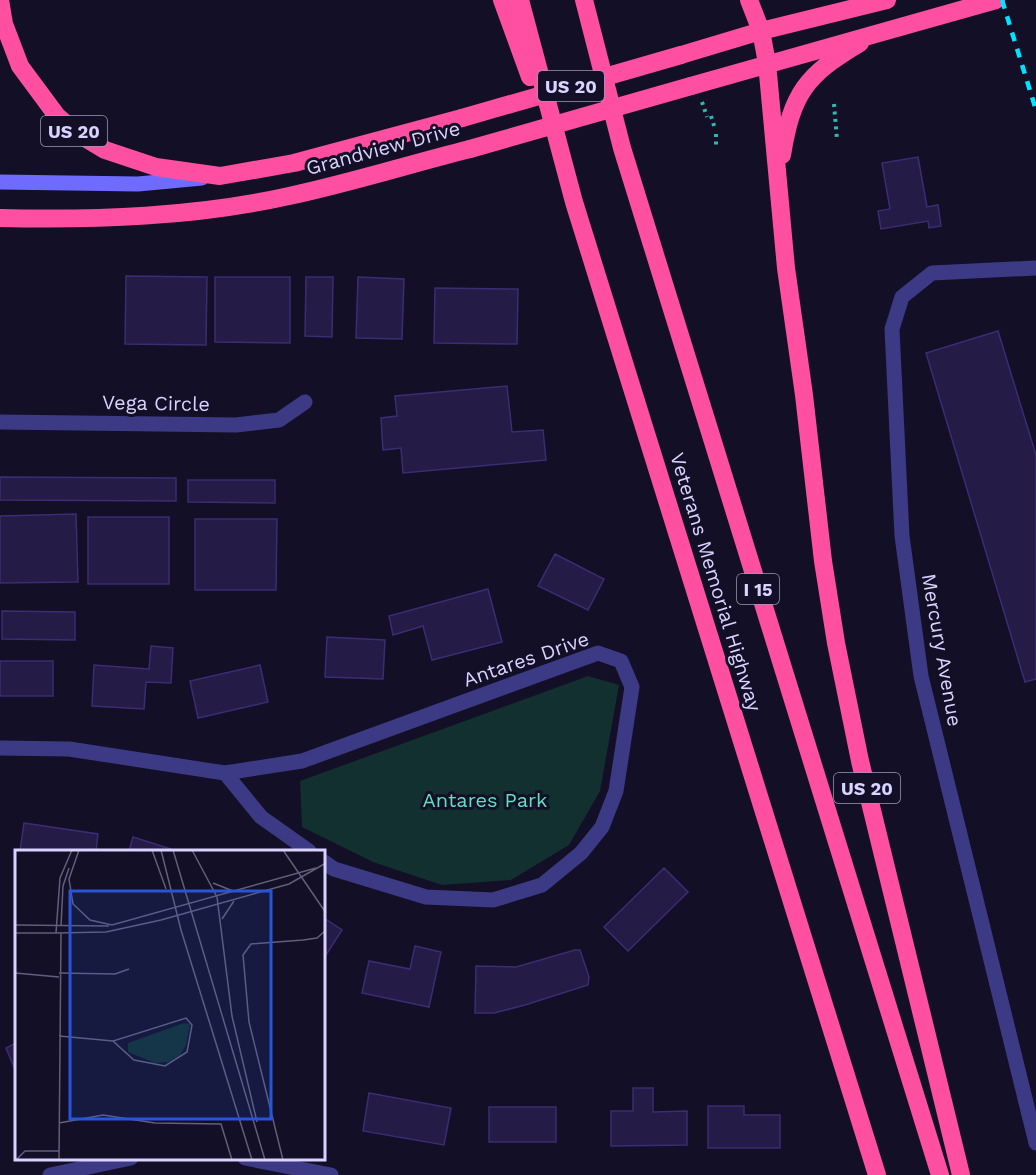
<svg xmlns="http://www.w3.org/2000/svg" width="1036" height="1175" viewBox="0 0 1036 1175" font-family="'Work Sans',sans-serif">
  <rect width="100%" height="100%" fill="#130f26"/>
  <path fill="#12302f" d="M588 676 619 685 600 791 569 845 511 880 442 885 373 862 302 827 300 781Z"/>
  <path fill="#241b47" stroke="#3b2d73" stroke-width="1.5" d="M918 157 927 207 938 205 941 226 929 228 928 221 881 229 878 211 890 209 882 163Z
    M126 276 207 277 206 345 125 344Z
    M215 277H290V343L215 342Z
    M306 277H333L332 337 305 336Z
    M358 277 404 279 402 339 356 338Z
    M435 288 518 289 517 344 434 343Z
    M998 331 1036 455V679L1025 682 926 353Z
    M507 386 512 432 543 430 546 460 403 473 401 448 383 450 381 418 397 416 395 396Z
    M0 477 176 478V501L0 500Z
    M188 480H275V503L188 502Z
    M76 514 78 582 0 583V516Z
    M88 517H169V584H88Z
    M195 519H277L276 590H195Z
    M555 554 604 579 588 610 538 586Z
    M488 589 502 642 432 660 423 626 393 635 389 616Z
    M2 611 75 612V640L2 639Z
    M327 637 385 640 383 679 325 677Z
    M151 646 173 648 171 683 146 682 144 709 92 706 94 665 149 669Z
    M0 661H53V696H0Z
    M260 665 268 702 198 718 190 681Z
    M24 823 98 834 96 851H20Z
    M133 837 177 851H129Z
    M664 868 688 892 628 951 604 927Z
    M324 918 342 930 324 958Z
    M415 946 441 952 429 1007 362 993 369 961 410 969Z
    M575 950H580L589 977 588 985 525 1005 494 1013H475L476 966 516 967Z
    M16 1043V1072L6 1048Z
    M633 1088H653V1112L687 1111V1145L611 1146V1111H633Z
    M369 1093 451 1108 444 1145 363 1131Z
    M708 1106H744V1115H780V1148H708Z
    M489 1107H556V1142H489Z"/>
  <g fill="none" stroke-linecap="round" stroke-linejoin="round">
    <path stroke="#2fb8b0" stroke-width="4" stroke-dasharray="3 4.5" stroke-linecap="butt" d="M702 102 707 117
      M834 104 837 140
      M711 116 715 129
      M716 134V145"/>
    <path stroke="#3d3a85" stroke-width="15" d="M1036 268 932 273 902 297 892 329 902 536 921 676 1036 1143
      M0 422 236 425 279 420 305 402
      M0 748 69 749 225 773
      M309 851 261 817 225 773 302 761 598 653 621 661 632 687 616 791 602 827 581 853 542 885 493 900 426 897 334 869 324 862
      M245 1158 331 1175
      M50 1175 131 1158"/>
    <path stroke="#6f6bff" stroke-width="15" d="M0 182 138 184 202 178"/>
    <path stroke="#ff4fa3" stroke-width="18" d="M0 0 4 24 20 66 57 116 75 132 105 150 156 167 220 176 294 163 462 118
      M502 0 530 77
      M520 0 574 202 877 1175
      M584 0 622 148 940 1175
      M749 0 761 31 767 63 786 268 804 395 823 561 836 643 860 761 961 1175
      M681 55 761 31 887 0
      M691 86 996 0
      M782 155C792 93 806 75 860 43
      M0 218C97 220 195 217 289 196 350 183 410 164 470 149"/>
    <path stroke="#00e5ff" stroke-width="4.5" stroke-dasharray="9 8" stroke-linecap="butt" d="M1002 0 1036 110"/>
    <path stroke="#ff4fa3" stroke-width="18" d="M462 118 681 55
      M470 149 691 86"/>
  </g>
  <g text-anchor="middle" dominant-baseline="central" stroke-width="6" stroke-linejoin="round" paint-order="stroke">
    <g fill="#130f26" stroke="#9e99be" stroke-width="1.5">
      <rect x="538" y="71" width="66" height="30" rx="4.5"/>
      <rect x="41" y="116" width="66" height="30" rx="4.5"/>
      <rect x="737" y="574" width="42" height="30" rx="4.5"/>
      <rect x="834" y="773" width="66" height="30" rx="4.5"/>
    </g>
    <g font-size="18" font-weight="bold" fill="#d9d4ff">
      <text x="571" y="86">US 20</text>
      <text x="74" y="131">US 20</text>
      <text x="758" y="589">I 15</text>
      <text x="867" y="788">US 20</text>
    </g>
    <g font-size="20" fill="#d9d4ff" stroke="#130f26">
      <text transform="translate(383 148) rotate(-15)">Grandview Drive</text>
      <text transform="translate(156 403) rotate(1)">Vega Circle</text>
      <text transform="translate(716 582) rotate(73)">Veterans Memorial Highway</text>
      <text transform="translate(942 650) rotate(80)">Mercury Avenue</text>
      <text transform="translate(526 659) rotate(-19)">Antares Drive</text>
    </g>
    <g font-size="20" fill="#5fe0c0" stroke="#130f26">
      <text x="485" y="800">Antares Park</text>
    </g>
  </g>
  <g transform="translate(15 850)">
    <rect width="310" height="310" fill="#130f26"/>
    <path d="M169 173 175 174 171 195 165 205 154 212 140 213 113 202V193Z" fill="#12302f"/>
    <path fill="none" stroke="#625e7d" stroke-width="1.5" d="M57 0 45 28 41 83 91 82 146 70 274 34 311 13M64 0 54 29 58 54 75 70 97 75 301 18M137 0 151 39M146 0 166 80 237 310M158 0 250 310M177 0 202 47 217 166 242 272M268 0 311 63M198 33 218 41M207 69 219 51M0 75 94 76M46 76 48 36 54 18M0 83H41M0 123 44 127M44 123 100 124 114 119M171 168 177 175 172 202 150 216 119 210 98 191ZM44 186 98 191M44 273 88 265 140 273 206 274 217 310M1 310 10 301H44M44 310 46 83M268 310 234 172 228 105 236 94 288 90 302 88 311 80"/>
    <path fill="#2655da" fill-opacity="0.15" stroke="#2655da" stroke-width="3" d="M55 41H256V269H55Z"/>
    <rect width="310" height="310" fill="none" stroke="#d9d4ff" stroke-width="3"/>
  </g>
</svg>
